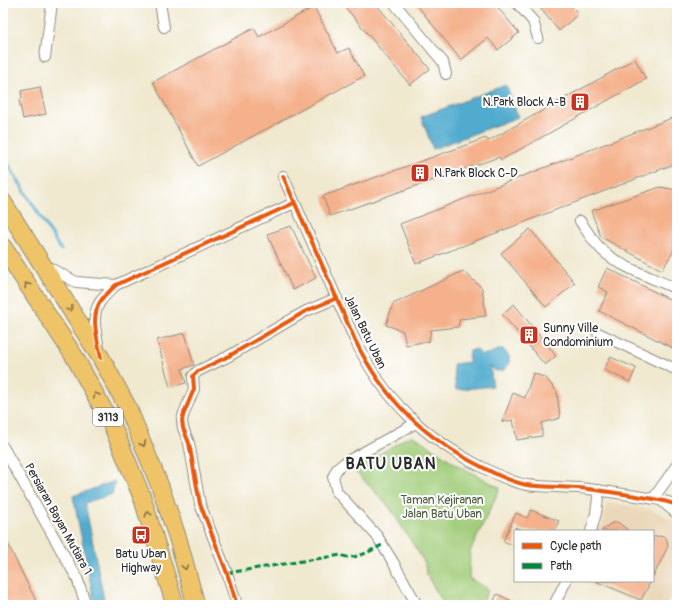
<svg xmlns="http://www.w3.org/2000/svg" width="680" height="608" viewBox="0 0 680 608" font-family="Pangolin,sans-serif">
  <rect width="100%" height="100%" fill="#fff"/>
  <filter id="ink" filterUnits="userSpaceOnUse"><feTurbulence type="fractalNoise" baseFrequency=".025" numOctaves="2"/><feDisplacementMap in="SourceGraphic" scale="8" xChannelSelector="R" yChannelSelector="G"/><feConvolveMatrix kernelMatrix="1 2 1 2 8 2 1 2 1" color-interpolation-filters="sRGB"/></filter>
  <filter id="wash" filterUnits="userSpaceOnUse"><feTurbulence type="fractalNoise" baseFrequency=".012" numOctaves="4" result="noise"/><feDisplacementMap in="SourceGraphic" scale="16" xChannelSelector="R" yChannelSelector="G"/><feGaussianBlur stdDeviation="0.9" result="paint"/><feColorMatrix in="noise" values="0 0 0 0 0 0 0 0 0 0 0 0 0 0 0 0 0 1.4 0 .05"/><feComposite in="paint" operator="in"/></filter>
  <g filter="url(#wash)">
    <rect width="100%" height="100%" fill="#f0e9d0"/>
    <path fill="#ebd8ba" d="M606 502 652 510 677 522V585L666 605H643L580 581H653V531H599L603 523Z"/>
    <path fill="#a2cd7a" stroke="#667c52" d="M412 436 417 438 456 464 500 488 470 552 469 578 488 589 482 605 444 604 426 574 425 563 390 508 358 474 354 471 355 469 406 438Z"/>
    <path fill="#51abcf" stroke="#3e6b7d" d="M506 85 518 117 433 149 421 117Z
      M476 349 482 355C490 354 496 350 503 349L509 356V365L504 370 496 371 490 367 493 386 456 390 453 364 470 362 468 356 470 351Z
      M115 481 112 494 85 503 105 605H95L73 496Z"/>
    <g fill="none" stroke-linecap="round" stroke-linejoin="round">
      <path stroke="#51abcf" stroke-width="3" d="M3 156 61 250"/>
    </g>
    <g id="blocks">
      <path fill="#f4b18b" d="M342 3H375L430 69 410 85Z
        M415 3H494L519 33 498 50 488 38 461 60Z
        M536 3H569L578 14 559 31Z
        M314 7 338 53 349 48 364 76 198 166 153 82 254 28 259 37Z
        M635 59 646 79 501 160 499 157 330 216 323 196 486 138 488 141Z
        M40 87 46 114 23 119 19 100 22 99 21 91Z
        M677 116V163L416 264 400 224Z
        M660 187 677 190V213L673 252 662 270 601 237 591 211Z
        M291 226 316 278 293 290 267 234Z
        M530 229 575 283 546 307 501 253Z
        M607 268 677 303V350L599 311 608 292 598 287Z
        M463 271 482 288 486 316 460 319 458 327 431 330 429 341 406 345 403 331 386 325 393 304Z
        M514 304 556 356 545 365 502 314Z
        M185 333 194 365 182 369 186 383 170 387 157 340Z
        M610 357 636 368 630 382 604 370Z
        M533 373 546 378 557 392 560 418 542 423V436L517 440 513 420 502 422 513 393 525 398Z
        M531 510 559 521 554 531H524L515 527V546L503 541 516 513 527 518Z
        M616 522 619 523 629 531H601L610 524Z
        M3 534 38 605H3Z
        M659 536 665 537 667 540 668 546 653 577V537Z
        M595 581H651L641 600Z
        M497 594 520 605H492Z"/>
    </g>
  </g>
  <g filter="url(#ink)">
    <use href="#blocks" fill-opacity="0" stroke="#8e8a7e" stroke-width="1"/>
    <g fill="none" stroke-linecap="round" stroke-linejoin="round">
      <defs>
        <path id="minor" d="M160 3 164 27
          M394 3 443 62 446 74
          M517 3 533 21 538 38
          M45 57 52 3
          M283 176 355 340C383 398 424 438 482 467 497 475 511 482 527 485 544 487 562 487 579 488 598 490 617 493 636 496 649 498 665 500 677 505
          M580 221C587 231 593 242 603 251 622 268 653 278 677 289
          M46 266 76 282 116 285
          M598 333 677 370
          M99 348C96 333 91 315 100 302 104 296 111 290 116 285L294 203
          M416 423 344 463 337 469 333 477 337 492 377 536 393 562 417 605
          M3 447 77 578 86 605
          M653 499 677 465
          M663 502 677 514
          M591 531 596 513 599 490
          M237 605 227 573 200 504 189 443 183 428 182 420 184 413 194 389 193 376 198 371 229 356 306 311 337 298
          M554 605 566 581"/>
        <path id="trunk" d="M3 202 101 358 128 408 160 486 178 539 196 605
          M3 247 74 356 113 427 142 497 175 605"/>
      </defs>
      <use href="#minor" stroke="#8e8a7e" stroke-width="12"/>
      <use href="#trunk" stroke="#8e8a7e" stroke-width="19"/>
      <use href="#minor" stroke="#fff" stroke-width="10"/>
      <use href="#trunk" stroke="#efc469" stroke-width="17"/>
      <path stroke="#00873e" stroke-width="3" stroke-dasharray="6 3" stroke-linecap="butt" d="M227 573 341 555C352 562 372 550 382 545"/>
      <defs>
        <path id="cycleway" d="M283 176 355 340C383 398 424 438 482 467 497 475 511 482 527 485 544 487 562 487 579 488 598 490 617 493 636 496 649 498 665 500 677 505
          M101 358C98 341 90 318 100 302 104 296 111 290 116 285L294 203
          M237 605 227 573 200 504 189 443 183 428 182 420 184 413 194 389 193 376 198 371 229 356 306 311 337 298"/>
      </defs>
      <use href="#cycleway" stroke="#fff" stroke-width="6"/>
      <use href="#cycleway" stroke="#e8590c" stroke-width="4"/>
    </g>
    <defs><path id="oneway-chevron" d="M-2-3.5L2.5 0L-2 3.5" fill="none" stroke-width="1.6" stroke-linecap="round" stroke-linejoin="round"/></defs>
    <g stroke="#837047">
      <use href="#oneway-chevron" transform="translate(27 285) rotate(-123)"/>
      <use href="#oneway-chevron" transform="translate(70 309) rotate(58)"/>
      <use href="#oneway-chevron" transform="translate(96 395) rotate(-119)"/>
      <use href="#oneway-chevron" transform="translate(143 444) rotate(67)"/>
      <use href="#oneway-chevron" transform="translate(148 514) rotate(-107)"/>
      <use href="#oneway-chevron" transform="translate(185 567) rotate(76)"/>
    </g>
  </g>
  <defs>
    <symbol id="building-square" viewBox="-11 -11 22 22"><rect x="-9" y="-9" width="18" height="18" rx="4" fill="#c8321e" stroke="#fff"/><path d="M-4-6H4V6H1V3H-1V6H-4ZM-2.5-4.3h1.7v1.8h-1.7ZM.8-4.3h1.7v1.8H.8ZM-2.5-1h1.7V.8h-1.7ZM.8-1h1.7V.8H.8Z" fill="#fff"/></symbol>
    <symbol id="bus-square" viewBox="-11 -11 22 22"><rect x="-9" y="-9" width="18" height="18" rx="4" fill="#c8321e" stroke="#fff"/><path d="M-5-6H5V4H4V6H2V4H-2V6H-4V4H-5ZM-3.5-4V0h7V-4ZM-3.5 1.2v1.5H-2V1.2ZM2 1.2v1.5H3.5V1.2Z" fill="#fff"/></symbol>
  </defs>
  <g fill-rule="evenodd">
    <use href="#building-square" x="569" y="91" width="22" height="22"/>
    <use href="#building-square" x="409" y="162" width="22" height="22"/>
    <use href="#building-square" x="518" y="324" width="22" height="22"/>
    <use href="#bus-square" x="130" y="524" width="22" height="22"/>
  </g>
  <g text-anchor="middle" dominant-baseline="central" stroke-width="4" stroke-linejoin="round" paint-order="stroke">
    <rect fill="#fff" stroke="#6b6b6b" stroke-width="1" x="93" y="408" width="30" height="18" rx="3"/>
    <g font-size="11" font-weight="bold" fill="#2b2b2b">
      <text x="108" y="417">3113</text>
    </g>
    <g font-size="12" fill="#2b2b2b" stroke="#fff" text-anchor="start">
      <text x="566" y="102" text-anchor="end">N.Park Block A-B</text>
      <text x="434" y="173">N.Park Block C-D</text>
      <text x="543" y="328">Sunny Ville<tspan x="543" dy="14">Condominium</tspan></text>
      <text x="141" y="554" text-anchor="middle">Batu Uban<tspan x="141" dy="14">Highway</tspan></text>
    </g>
    <g font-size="12" fill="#2b2b2b" stroke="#fff">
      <text transform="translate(365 332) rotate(64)">Jalan Batu Uban</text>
      <text transform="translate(58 519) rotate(61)">Persiaran Bayan Mutiara 1</text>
    </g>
    <g font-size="12" fill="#4f5c43" stroke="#fff">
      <text x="442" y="500">Taman Kejiranan<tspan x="442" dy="14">Jalan Batu Uban</tspan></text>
    </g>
    <g font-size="16" font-weight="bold" letter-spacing="1" fill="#2b2b2b" stroke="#fff">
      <text x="391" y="464">BATU UBAN</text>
    </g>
  </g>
  <rect width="680" height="608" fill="none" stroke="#fff" stroke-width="16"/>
  <rect x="514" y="530" width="140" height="52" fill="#ffffff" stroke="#aaaaaa"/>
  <rect x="522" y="543" width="20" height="6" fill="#e8590c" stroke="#aaaaaa"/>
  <text x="550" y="550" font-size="12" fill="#2b2b2b">Cycle path</text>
  <rect x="522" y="563" width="20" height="6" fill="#00873e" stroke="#aaaaaa"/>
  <text x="550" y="570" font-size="12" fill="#2b2b2b">Path</text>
</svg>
